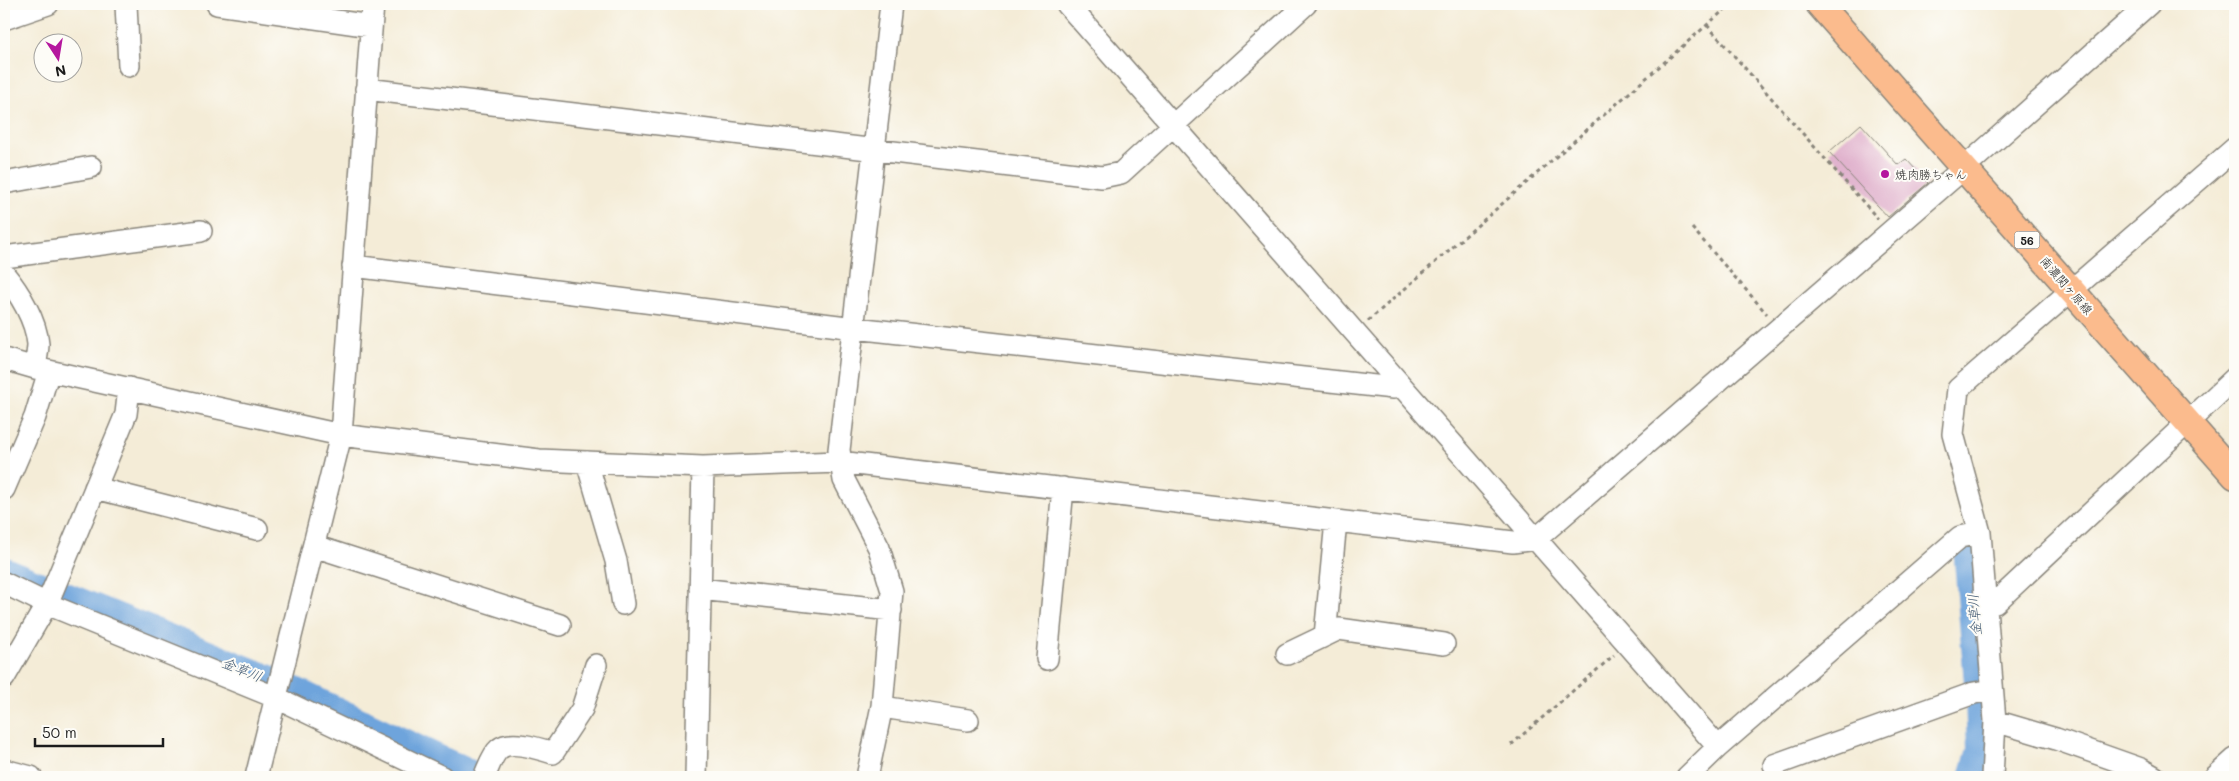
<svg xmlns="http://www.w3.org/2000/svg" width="2239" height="781" viewBox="0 0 2239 781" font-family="Mali,'Klee One',sans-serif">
  <rect width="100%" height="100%" fill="#fdfcf7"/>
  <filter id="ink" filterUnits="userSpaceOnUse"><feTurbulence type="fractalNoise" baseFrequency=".02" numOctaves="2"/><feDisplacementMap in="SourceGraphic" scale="10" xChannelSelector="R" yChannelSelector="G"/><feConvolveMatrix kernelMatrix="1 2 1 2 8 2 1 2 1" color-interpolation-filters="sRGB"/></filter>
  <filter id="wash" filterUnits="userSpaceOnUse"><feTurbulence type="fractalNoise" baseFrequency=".0096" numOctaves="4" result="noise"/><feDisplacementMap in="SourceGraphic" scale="20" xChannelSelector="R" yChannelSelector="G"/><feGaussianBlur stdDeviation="1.12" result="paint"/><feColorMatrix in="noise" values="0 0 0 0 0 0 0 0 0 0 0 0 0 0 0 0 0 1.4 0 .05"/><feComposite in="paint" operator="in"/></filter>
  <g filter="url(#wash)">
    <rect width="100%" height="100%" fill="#f4ecd7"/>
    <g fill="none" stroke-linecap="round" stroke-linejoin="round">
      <path stroke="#6ea4dc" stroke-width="30" d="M1968 548 1979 683
        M4 572 274 682 475 777
        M1974 777 1982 750 1980 701"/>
    </g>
    <g id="blocks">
      <path fill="#e1b3ce" d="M1861 124 1898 165 1906 159 1928 183 1888 217 1829 152Z"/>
    </g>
  </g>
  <g filter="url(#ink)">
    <use href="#blocks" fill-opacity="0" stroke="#88847a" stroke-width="1"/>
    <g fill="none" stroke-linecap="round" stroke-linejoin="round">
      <defs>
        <path id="minor" d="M126 4 129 66
          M217 4 371 26
          M1067 4 1718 747
          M4 19 48 4
          M366 89 1102 177 1121 173 1306 4
          M4 183 91 167
          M4 257 201 231
          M353 266 855 328 1393 388 1400 385
          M4 274C19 292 36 320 38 344 38 351 36 360 35 368
          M4 359 35 368 341 435 539 460 703 467 839 462 1513 542 1536 539 1964 168 2149 4
          M587 462 616 561 623 604
          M95 488 257 529
          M4 489 35 417 49 371
          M314 546 560 625
          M4 583 47 604 277 698 442 777
          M700 589 891 610
          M1985 605 1995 603 2235 378
          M1325 636 1336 521
          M1287 654 1339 629 1444 644
          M1047 659 1063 488
          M4 678 47 604 126 414 129 388
          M882 707 968 720
          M1995 721 2056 739 2141 769 2155 777
          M1774 765 1974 693 1992 690
          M4 770 31 777
          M256 777 341 435 373 4
          M484 777C488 769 492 755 499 749 510 739 540 749 553 753L582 709 596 665
          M696 777 703 467
          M867 777 882 706 892 591 879 548 844 480 839 450 891 4
          M1687 777 1718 747 1960 537 1980 533
          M1992 777 1995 721 1980 533 1953 434 1958 389 2235 148
          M2215 777 2235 759"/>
        <path id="major" d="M1819 4 2235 476"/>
      </defs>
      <use href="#minor" stroke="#88847a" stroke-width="24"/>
      <use href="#major" stroke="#88847a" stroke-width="29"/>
      <path stroke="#88847a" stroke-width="3" stroke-dasharray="4 4" stroke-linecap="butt" d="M1707 25 1878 219
        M1692 228 1767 314
        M1368 321 1731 4
        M1511 745 1614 655"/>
      <use href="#minor" stroke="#fff" stroke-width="21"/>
      <use href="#major" stroke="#fbbb8d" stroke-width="26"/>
    </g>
  </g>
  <circle fill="#b5179e" stroke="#fdfcf7" stroke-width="2" cx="1885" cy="174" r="5"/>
  <g text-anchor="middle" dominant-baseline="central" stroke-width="4" stroke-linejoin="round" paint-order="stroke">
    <rect fill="#fdfcf7" stroke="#605f5e" stroke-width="1" x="2014.5" y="231.5" width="25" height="17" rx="4"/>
    <g font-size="11" font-weight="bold" fill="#1c1c1c">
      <text x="2027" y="240">56</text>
    </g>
    <g font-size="12" fill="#1c1c1c" stroke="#fdfcf7" text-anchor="start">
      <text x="1895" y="174">焼肉勝ちゃん</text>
    </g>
    <g font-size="12" fill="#1c1c1c" stroke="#fdfcf7">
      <text transform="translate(2067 285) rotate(49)">南濃関ヶ原線</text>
    </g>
    <g font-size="14" font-style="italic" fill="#415972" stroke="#fdfcf7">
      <text transform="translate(1974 615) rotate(-95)">金草川</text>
      <text transform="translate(242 669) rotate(22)">金草川</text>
    </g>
  </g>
  <rect width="2239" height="781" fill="none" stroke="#fdfcf7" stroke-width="20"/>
  <g transform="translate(58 58) rotate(168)"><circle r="24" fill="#fdfcf7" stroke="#a3a29f"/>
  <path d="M0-4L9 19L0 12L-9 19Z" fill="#b5179e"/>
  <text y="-8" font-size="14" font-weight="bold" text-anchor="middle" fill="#1c1c1c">N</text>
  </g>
  <path d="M35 738v8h128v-8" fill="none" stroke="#1c1c1c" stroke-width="2.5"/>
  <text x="42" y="738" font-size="15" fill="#1c1c1c" stroke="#fdfcf7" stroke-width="4" paint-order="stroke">50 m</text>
</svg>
